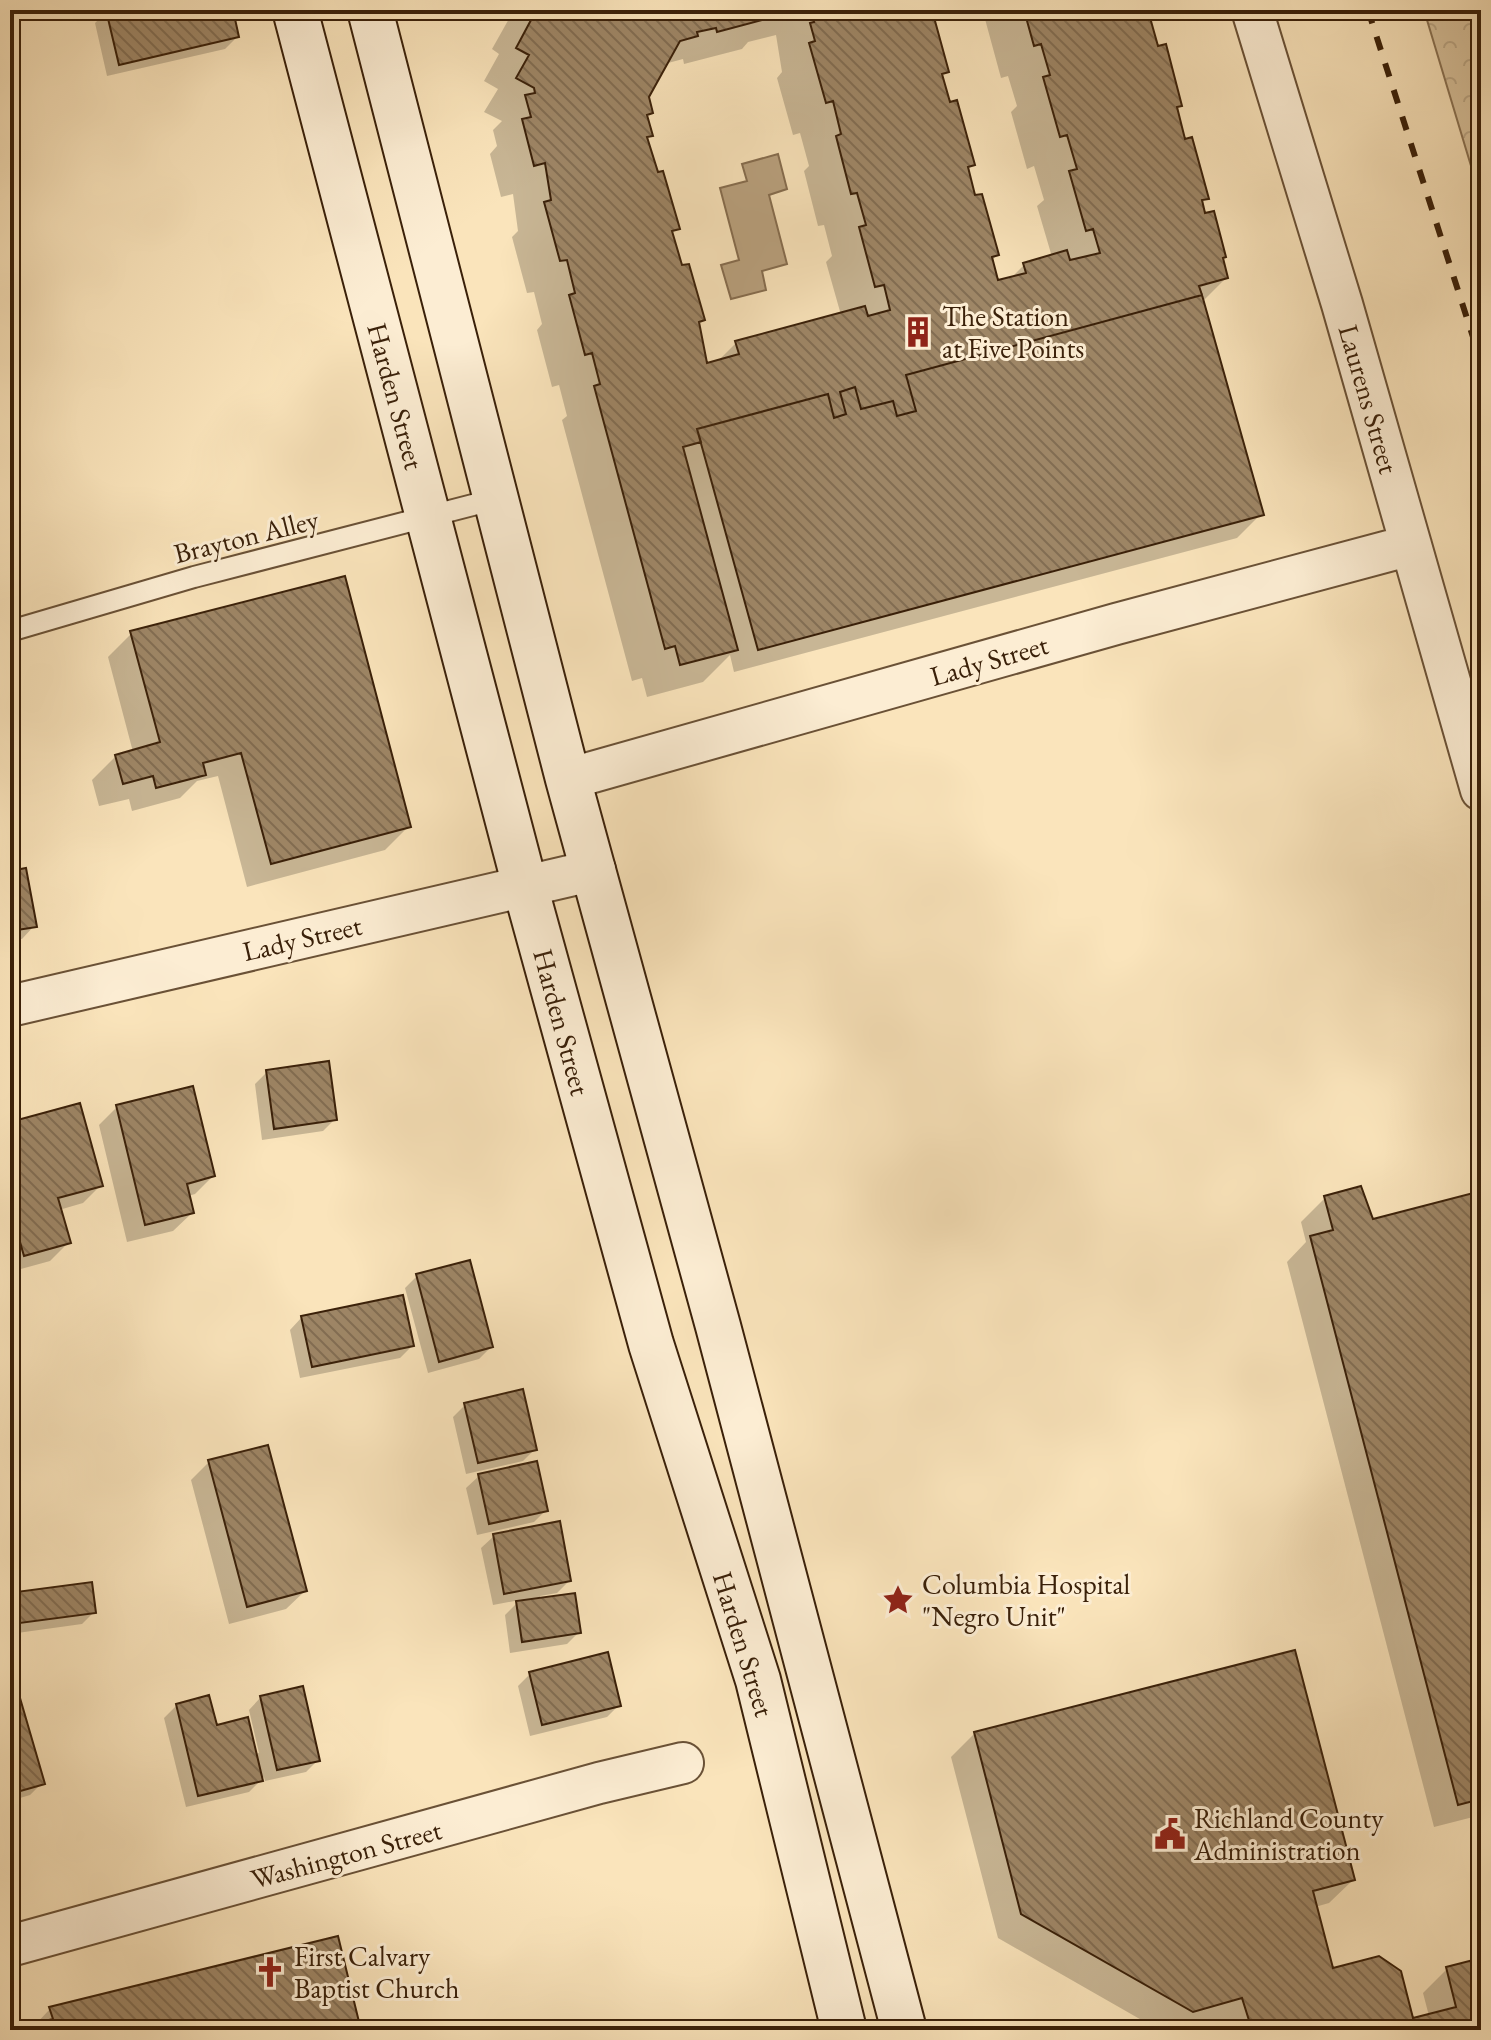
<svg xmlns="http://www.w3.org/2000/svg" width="1491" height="2040" viewBox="0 0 1491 2040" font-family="'EB Garamond',serif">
  <defs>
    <pattern id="forest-crowns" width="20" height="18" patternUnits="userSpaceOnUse" patternTransform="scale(2)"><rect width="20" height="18" fill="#d9c39d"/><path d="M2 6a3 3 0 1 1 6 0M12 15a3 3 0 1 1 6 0" fill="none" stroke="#bba786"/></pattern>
    <pattern id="building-back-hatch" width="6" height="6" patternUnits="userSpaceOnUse" patternTransform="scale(2)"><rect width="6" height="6" fill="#9e8666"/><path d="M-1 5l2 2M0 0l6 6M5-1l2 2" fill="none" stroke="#826d52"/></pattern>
  </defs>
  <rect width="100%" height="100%" fill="#fae4bb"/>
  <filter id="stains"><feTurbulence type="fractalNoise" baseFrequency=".0025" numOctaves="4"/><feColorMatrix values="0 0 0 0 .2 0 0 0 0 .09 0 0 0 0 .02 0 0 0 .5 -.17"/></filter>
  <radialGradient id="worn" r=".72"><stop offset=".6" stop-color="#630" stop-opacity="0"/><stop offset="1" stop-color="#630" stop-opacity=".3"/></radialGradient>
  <path fill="url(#forest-crowns)" stroke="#8a7253" stroke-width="2" d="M1424 10H1481V199Z"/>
  <path fill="#b9a17e" stroke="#866d4f" stroke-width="2" d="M778 154 787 189 769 195 787 264 762 271 766 290 731 299 721 265 739 260 720 188 747 181 742 164Z"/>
  <path fill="#0003" fill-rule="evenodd" d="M112 10H230L237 37 225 49 107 76 95 23 107 11Z
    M514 10H921L946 71 941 76 972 165 966 171 997 255 991 261 997 283 1009 280 1024 265 1052 257 1037 206 1044 200 1034 166 1027 169 1011 112 1017 106 1008 76 1001 78 985 19 991 13 990 10H1153L1148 16 1156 49 1180 106 1176 110 1184 141 1206 198 1201 203 1226 278 1202 302 1261 514 1237 538 734 672 730 655 703 682 647 697 642 678 632 681 562 420 567 416 559 385 552 387 537 330 542 324 534 292 527 293 512 237 518 231 513 194 501 197 490 154 497 146 493 130 502 121 484 112 498 89 484 81 499 54 492 49ZM776 35 782 72 777 78 793 135 800 133 809 166 804 171 818 226 824 225 832 256 826 262 841 315 736 343 717 362 705 365 697 325 703 320 681 268 671 234 678 228 646 140 651 135 646 117 650 113 647 97 668 63 683 59 684 64 742 49 748 42Z
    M132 633 409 826 385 850 247 887 218 776 197 781 180 798 132 811 129 799 99 806 92 780 116 756 133 752 108 657Z
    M10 873 34 926 22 939 10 940Z
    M267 1072 335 1119 323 1131 262 1140 255 1084Z
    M117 1107 213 1176 195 1194 188 1196 192 1213 173 1231 127 1242 99 1125Z
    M10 1124 101 1185 83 1203 59 1210 68 1243 50 1261 10 1272Z
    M1481 1193V1815L1434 1827 1287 1262 1306 1242 1301 1222 1325 1198 1371 1222Z
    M417 1276 491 1347 479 1359 428 1373 405 1288Z
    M302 1317 412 1346 400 1358 300 1378 290 1330Z
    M465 1405 535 1449 523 1461 466 1474 453 1417Z
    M209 1462 305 1591 286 1609 229 1624 191 1480Z
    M479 1476 546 1510 534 1522 477 1535 466 1488Z
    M494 1536 569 1581 557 1593 540 1596 541 1600 579 1632 567 1644 510 1653 505 1615 520 1600 493 1605 481 1548Z
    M17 1594 94 1612 82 1624 10 1634V1601Z
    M530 1674 619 1705 607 1717 530 1736 518 1686Z
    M261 1697 318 1760 306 1772 265 1781 264 1777 249 1792 186 1807 164 1718 177 1705 255 1754 259 1753 249 1710Z
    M10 1703 42 1783 30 1795 10 1801Z
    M975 1733 1353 1880 1329 1903 1315 1907 1331 1971 1412 2021 1429 2016 1423 1993 1447 1969 1481 1960V2030H1221L1218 2020 1185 2030H1159L998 1938 951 1757Z
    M50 2009 359 2030H16L34 2026Z"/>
  <path fill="url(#building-back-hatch)" stroke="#3a2009" stroke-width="2" d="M106 10H233L239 37 119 65Z
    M526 10H782L776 12 777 16 717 32 716 28 697 32 698 36 680 41 649 97 653 113 647 115 653 136 647 137 658 172 663 171 680 229 672 231 682 265 689 264 705 320 699 322 707 363 739 354 735 341 865 306 868 316 890 310 884 285 875 287 859 227 866 225 857 193 851 194 836 136 841 134 833 101 826 103 809 43 815 41 810 23 814 22 811 10H932L949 72 942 74 950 102 957 100 975 165 968 167 975 195 982 194 999 255 992 257 998 280 1026 273 1023 263 1067 250 1070 260 1100 253 1093 229 1086 231 1069 171 1077 169 1067 135 1060 137 1043 77 1050 75 1041 44 1034 46 1024 10H1155L1149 14 1158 46 1166 44 1182 106 1177 107 1185 139 1192 137 1209 199 1202 200 1205 213 1214 211 1226 257 1223 258 1228 278 1199 286 1202 295 906 375 916 411 897 416 893 401 861 409 855 387 840 392 846 414 834 418 828 394 697 429 701 442 683 447 738 650 680 665 675 646 665 649 594 386 600 384 592 353 585 355 569 295 575 293 567 260 560 261 544 202 551 200 545 163 534 166 522 119 531 117 525 95 535 93 534 88 516 78 529 55 516 48 531 20 523 15Z
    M1202 295 1264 515 758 650 697 429 828 394 834 418 846 414 840 392 855 387 861 409 893 401 897 416 916 411 906 375Z
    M345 576 411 827 271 864 241 753 203 763 206 775 156 788 153 776 123 784 115 755 160 742 130 631Z
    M26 868 37 927 10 931V871Z
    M329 1061 337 1120 274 1129 266 1070Z
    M193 1086 215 1176 187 1184 194 1213 145 1225 116 1105Z
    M80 1103 103 1186 58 1198 71 1243 24 1256 10 1207V1122Z
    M1361 1186 1373 1219 1481 1191V1799L1458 1805 1310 1236 1333 1230 1324 1196Z
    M470 1260 493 1347 439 1362 416 1274Z
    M403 1295 414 1346 312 1367 301 1316Z
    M523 1389 537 1450 478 1463 464 1403Z
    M268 1445 307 1591 247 1607 208 1460Z
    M537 1461 548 1511 489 1524 478 1474Z
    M560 1521 571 1581 504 1594 493 1534Z
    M92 1582 96 1613 20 1623 16 1592Z
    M575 1593 581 1633 522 1642 516 1601Z
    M1295 1650 1355 1880 1313 1891 1333 1968 1379 1956 1401 1971 1413 2018 1456 2007 1446 1967 1481 1958V2030H1252L1242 1998 1193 2012 1021 1914 974 1732Z
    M608 1652 621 1706 542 1725 529 1672Z
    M303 1686 320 1761 277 1770 260 1696Z
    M209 1695 217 1725 248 1717 263 1781 198 1796 176 1704Z
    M20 1698 45 1784 10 1794V1701Z
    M338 1936 361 2030H10L53 2019 49 2007Z"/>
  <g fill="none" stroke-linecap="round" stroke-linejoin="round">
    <defs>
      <path id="lane" d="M10 631 194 577 496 499"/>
      <path id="street" d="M1252 10 1342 304 1481 790
        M568 779 1116 624 1411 545
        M10 1006 595 870
        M10 1946 599 1783 683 1763"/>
      <path id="secondary" d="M295 10 525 886 651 1344 758 1680 844 2030
        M370 10 568 779 718 1326 904 2030"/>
    </defs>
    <use href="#lane" stroke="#6a5136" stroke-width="24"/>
    <use href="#street" stroke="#6a5136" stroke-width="44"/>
    <use href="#secondary" stroke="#3a2009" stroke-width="48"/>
    <use href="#lane" stroke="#fcedd3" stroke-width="20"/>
    <use href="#street" stroke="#fcedd3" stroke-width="40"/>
    <use href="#secondary" stroke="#fcedd3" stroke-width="44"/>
    <path stroke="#3a2009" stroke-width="6" stroke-dasharray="14 14" stroke-linecap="butt" d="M1368 10 1481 362"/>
  </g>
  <defs>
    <symbol id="building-bare" viewBox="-9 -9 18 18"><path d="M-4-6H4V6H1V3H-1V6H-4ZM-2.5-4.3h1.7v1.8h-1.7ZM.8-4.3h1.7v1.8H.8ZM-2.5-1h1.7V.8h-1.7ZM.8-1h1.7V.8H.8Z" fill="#8f2418" stroke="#fcedd3" stroke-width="2.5" paint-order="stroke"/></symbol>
    <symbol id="sight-bare" viewBox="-9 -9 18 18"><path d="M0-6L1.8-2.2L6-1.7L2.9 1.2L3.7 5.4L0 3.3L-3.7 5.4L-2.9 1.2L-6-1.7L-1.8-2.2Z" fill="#8f2418" stroke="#fcedd3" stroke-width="2.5" paint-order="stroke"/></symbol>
    <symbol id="civic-bare" viewBox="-9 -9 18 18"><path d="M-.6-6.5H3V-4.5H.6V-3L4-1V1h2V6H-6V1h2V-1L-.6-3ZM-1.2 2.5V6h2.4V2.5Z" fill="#8f2418" stroke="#fcedd3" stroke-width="2.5" paint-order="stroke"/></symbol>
    <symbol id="church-bare" viewBox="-9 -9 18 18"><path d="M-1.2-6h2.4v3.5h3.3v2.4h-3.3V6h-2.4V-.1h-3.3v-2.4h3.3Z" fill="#8f2418" stroke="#fcedd3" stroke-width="2.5" paint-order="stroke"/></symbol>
  </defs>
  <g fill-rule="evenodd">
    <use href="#building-bare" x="896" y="310" width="44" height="44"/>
    <use href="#sight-bare" x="876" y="1578" width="44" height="44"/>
    <use href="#civic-bare" x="1148" y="1812" width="44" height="44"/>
    <use href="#church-bare" x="248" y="1950" width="44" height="44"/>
  </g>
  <g text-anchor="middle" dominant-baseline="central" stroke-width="6" stroke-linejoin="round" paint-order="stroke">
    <g font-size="28" fill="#3a2009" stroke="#fcedd3" text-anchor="start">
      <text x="942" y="316">The Station<tspan x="942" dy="32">at Five Points</tspan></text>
      <text x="922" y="1584">Columbia Hospital<tspan x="922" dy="32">"Negro Unit"</tspan></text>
      <text x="1194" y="1818">Richland County<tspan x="1194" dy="32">Administration</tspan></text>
      <text x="294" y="1956">First Calvary<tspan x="294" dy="32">Baptist Church</tspan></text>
    </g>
    <g font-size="28" fill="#3a2009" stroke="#fcedd3">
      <text transform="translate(396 396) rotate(75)">Harden Street</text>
      <text transform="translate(1369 399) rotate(74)">Laurens Street</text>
      <text transform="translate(246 536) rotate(-14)">Brayton Alley</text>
      <text transform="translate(989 660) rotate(-16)">Lady Street</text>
      <text transform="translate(302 938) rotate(-13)">Lady Street</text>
      <text transform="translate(562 1022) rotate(75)">Harden Street</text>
      <text transform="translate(744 1644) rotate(73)">Harden Street</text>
      <text transform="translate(346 1854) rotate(-15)">Washington Street</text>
    </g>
  </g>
  <rect width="1491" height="2040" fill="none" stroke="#fae4bb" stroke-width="40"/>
  <rect x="12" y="12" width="1467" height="2016" fill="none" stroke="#3a2009" stroke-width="4"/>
  <rect x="20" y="20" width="1451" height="2000" fill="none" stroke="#3a2009" stroke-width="2"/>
  <rect width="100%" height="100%" filter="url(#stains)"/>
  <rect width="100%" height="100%" fill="url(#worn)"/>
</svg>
